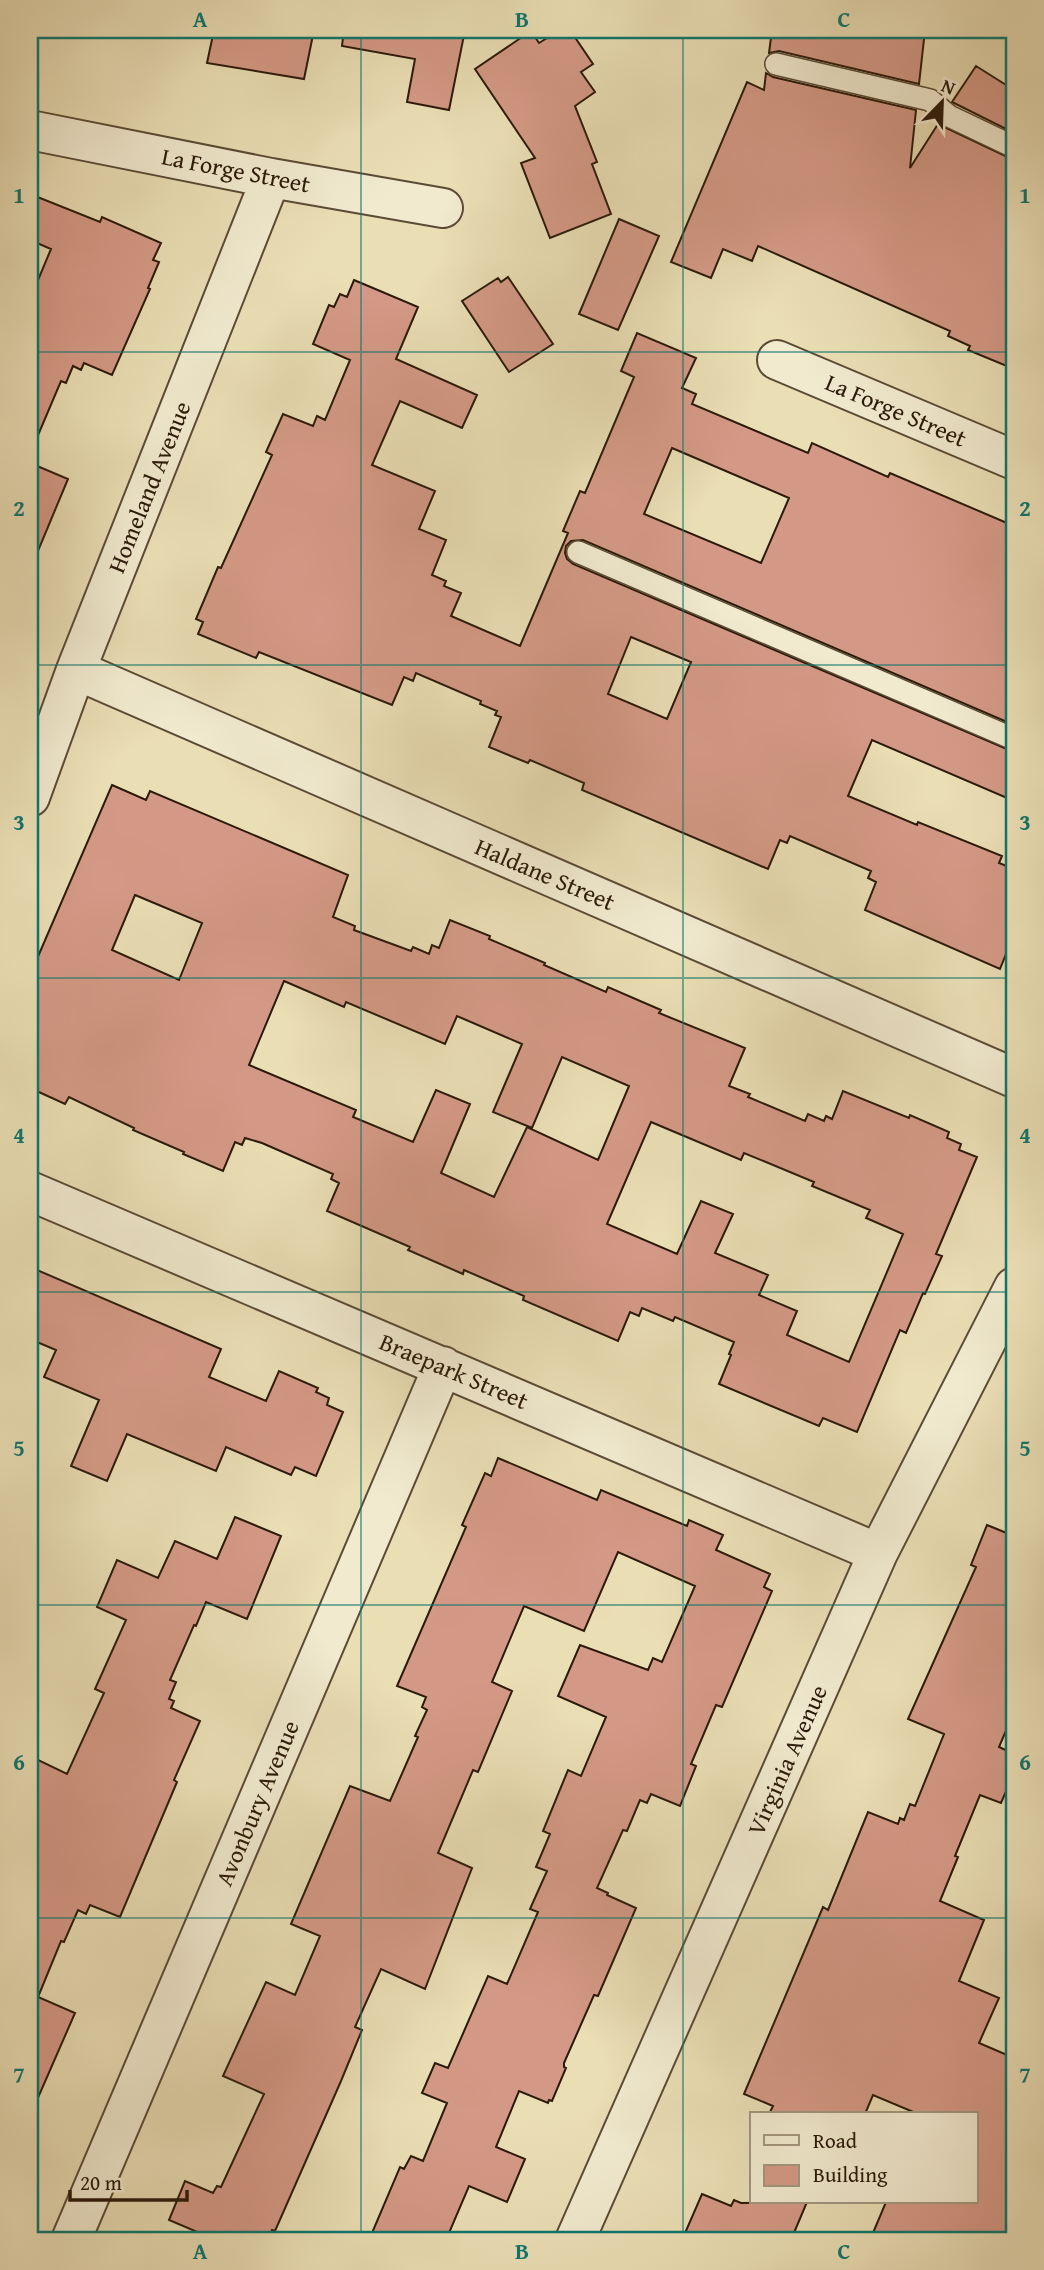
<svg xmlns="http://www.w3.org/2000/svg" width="1044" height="2270" viewBox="0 0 1044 2270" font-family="'Gentium Book Plus',serif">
  <rect width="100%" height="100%" fill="#eadeb5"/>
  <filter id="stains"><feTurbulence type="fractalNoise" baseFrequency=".00286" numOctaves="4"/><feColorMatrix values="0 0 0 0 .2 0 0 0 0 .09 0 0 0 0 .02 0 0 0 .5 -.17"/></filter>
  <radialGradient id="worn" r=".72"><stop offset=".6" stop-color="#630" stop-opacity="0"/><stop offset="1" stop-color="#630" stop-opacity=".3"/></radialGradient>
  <path fill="#d49986" stroke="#2b1a0a" stroke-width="2" fill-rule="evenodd" d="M214 30H314L304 79 207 63Z
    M344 30H465L449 110 407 102 415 59 342 46Z
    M560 30H570L593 64 581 72 595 92 575 106 597 162 592 164 611 214 550 238 521 163 535 158 475 69 531 31 539 43Z
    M772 30H925L919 84 779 51 769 53Z
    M976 66 1014 90V133L952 102Z
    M766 73 773 77 916 110 910 168 938 124 1014 160V369L968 350 970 346 948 336 950 331 758 246 752 261 723 249 711 278 671 262 747 82 764 90Z
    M30 194 100 222 102 217 161 243 153 260 159 262 148 288 150 289 112 375 84 363 81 370 73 366 66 383 61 381 30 454V299L51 249 30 240Z
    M619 219 659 236 618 330 579 314Z
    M508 277 553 344 509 372 462 301 498 278 501 282Z
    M354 280 418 307 396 359 477 395 462 428 400 401 372 465 435 491 419 529 446 540 432 575 446 581 444 586 461 593 451 616 520 646 568 533 563 531 580 491 585 493 634 377 621 371 637 333 696 358 682 388 696 394 692 404 808 453 812 443 888 477 890 473 1014 526V725L583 540 571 541 566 546 565 553 567 559 573 564 1014 752V801L872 740 848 796 917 825 918 822 1002 856 999 863 1014 869V934L1000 969 865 910 876 882 868 878 871 871 790 836 787 843 780 840 768 869 582 790 584 783 530 760 528 763 489 747 501 717 495 715 497 711 480 704 481 701 416 673 413 681 404 677 392 705 259 652 256 658 198 634 203 622 196 619 218 567 221 568 272 455 266 452 283 414 313 426 317 416 325 420 350 360 313 344 329 305 334 307 340 294 347 297ZM672 448 789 498 761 563 644 514ZM631 637 691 662 667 719 608 694Z
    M30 463 68 479 30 570Z
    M112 785 146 800 150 791 348 875 333 917 355 926 354 930 411 951 413 947 429 954 432 945 439 948 450 920 490 936 489 939 545 963 544 965 606 992 608 987 661 1010 659 1013 745 1048 729 1086 750 1094 748 1097 805 1121 808 1114 824 1121 826 1116 832 1119 843 1091 909 1118 910 1115 949 1132 947 1138 961 1144 959 1150 977 1157 936 1254 942 1256 925 1294 923 1293 906 1333 900 1330 857 1432 823 1418 819 1426 719 1384 731 1355 729 1354 734 1342 675 1317 673 1321 642 1308 639 1316 630 1312 618 1341 523 1300 524 1296 464 1270 463 1274 408 1250 410 1247 327 1211 339 1183 331 1179 333 1174 262 1143 245 1138 242 1145 235 1142 223 1171 183 1154 184 1152 133 1130 134 1128 69 1097 65 1104 30 1088V975ZM135 895 202 923 179 980 112 950ZM284 981 344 1007 346 1002 445 1044 457 1016 522 1044 493 1112 532 1128 562 1057 629 1086 598 1160 527 1127 494 1197 441 1173 470 1104 436 1090 413 1142 353 1117 356 1110 249 1065ZM651 1122 741 1160 744 1153 814 1182 812 1186 870 1210 866 1218 903 1234 849 1362 787 1335 797 1311 759 1295 768 1275 715 1253 733 1214 701 1201 677 1254 607 1224Z
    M30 1267 221 1349 209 1377 266 1401 279 1371 318 1388 316 1392 329 1398 327 1405 343 1412 316 1476 295 1467 291 1475 226 1447 216 1471 127 1434 107 1481 71 1466 99 1400 44 1377 56 1350 30 1339Z
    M498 1458 597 1500 601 1490 687 1526 689 1520 723 1535 716 1550 770 1574 764 1587 772 1591 722 1707 716 1705 691 1764 696 1766 680 1806 651 1794 647 1803 640 1800 627 1831 623 1830 597 1888 608 1893 607 1895 636 1908 598 1996 594 1995 564 2063V2067L566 2068 552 2101 549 2100 548 2103 519 2091 496 2147 525 2159 507 2202 469 2186 446 2240H369L400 2167 404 2169 411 2156 423 2161 447 2103 422 2093 435 2063 448 2068 488 1976 507 1984 538 1912 530 1909 547 1871 536 1867 550 1834 543 1831 568 1770 581 1776 606 1717 558 1696 580 1645 648 1670 653 1658 662 1662 695 1586 618 1552 584 1631 524 1606 492 1682 512 1691 478 1772 473 1770 438 1853 472 1868 425 1989 381 1969 355 2027 362 2030 341 2081 275 2231 272 2230 268 2240H216L169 2220 185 2181 213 2193 217 2186 221 2187 264 2094 223 2076 266 1982 295 1995 320 1936 291 1924 350 1786 390 1801 418 1737 415 1736 427 1710 422 1707 426 1697 397 1686 466 1527 462 1525 485 1473 491 1476Z
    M235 1517 281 1536 247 1619 206 1602 196 1626 194 1625 170 1680 176 1682 169 1699 174 1701 171 1708 200 1721 174 1780 177 1782 120 1917 90 1905 86 1914 78 1910 64 1942 61 1941 38 1997 75 2013 30 2116V1756L67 1774 104 1693 95 1689 126 1620 97 1607 117 1560 158 1578 175 1541 217 1559Z
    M987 1525 1014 1536V1712L999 1747 1014 1754V1773L1001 1803 980 1795 955 1856 958 1857 940 1901 984 1920 959 1981 999 1998 979 2043 1014 2058V2224L1008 2240H870L886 2202H976V2114H918L873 2095 865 2114H769L773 2106 744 2094 823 1907 828 1910 868 1812 898 1824 900 1818 904 1820 910 1804 915 1806 944 1734 908 1719 976 1567 971 1565Z
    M702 2194 731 2206 734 2200 741 2203 807 2202 791 2240H682Z"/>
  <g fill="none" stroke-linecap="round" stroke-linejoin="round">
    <defs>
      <path id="lane" d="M776 64 930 100 949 116 1014 147
        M578 552 1014 739"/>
      <path id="street" d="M30 130 271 178 443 208
        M777 360 1014 460
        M76 670 1014 1078
        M30 797 76 670 271 178
        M30 1191 878 1553
        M71 2240 443 1366
        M575 2240 878 1553 1014 1287"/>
    </defs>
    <use href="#lane" stroke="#5b4b35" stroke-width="24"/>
    <use href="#street" stroke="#5b4b35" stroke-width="42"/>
    <use href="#lane" stroke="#f1eacf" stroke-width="21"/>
    <use href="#street" stroke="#f1eacf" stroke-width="38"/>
  </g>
  <path fill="none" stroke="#0f766e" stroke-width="2" stroke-opacity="0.55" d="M361 30V2240M683 30V2240M30 352H1014M30 665H1014M30 978H1014M30 1292H1014M30 1605H1014M30 1918H1014"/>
  <g text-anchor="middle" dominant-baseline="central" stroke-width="7" stroke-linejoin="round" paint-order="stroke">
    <g font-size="24" fill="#2b1a0a" stroke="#f1eacf">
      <text transform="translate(236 170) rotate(11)">La Forge Street</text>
      <text transform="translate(896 410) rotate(23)">La Forge Street</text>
      <text transform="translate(149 487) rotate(-68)">Homeland Avenue</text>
      <text transform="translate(545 874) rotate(23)">Haldane Street</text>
      <text transform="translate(454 1371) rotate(23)">Braepark Street</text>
      <text transform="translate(787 1760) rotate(-66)">Virginia Avenue</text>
      <text transform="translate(257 1803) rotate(-67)">Avonbury Avenue</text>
    </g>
  </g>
  <rect width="1044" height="2270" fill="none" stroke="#eadeb5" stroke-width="77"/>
  <rect x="750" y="2112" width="228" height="91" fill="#f1eacf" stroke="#a29780" stroke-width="2"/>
  <rect x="764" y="2135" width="35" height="10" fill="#f1eacf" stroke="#a29780" stroke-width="2"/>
  <text x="813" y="2148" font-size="21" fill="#2b1a0a">Road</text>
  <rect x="764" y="2165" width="35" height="21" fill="#d49986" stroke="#a29780" stroke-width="2"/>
  <text x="813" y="2182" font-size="21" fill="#2b1a0a">Building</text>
  <g transform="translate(942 102) rotate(23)" stroke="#f1eacf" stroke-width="5" paint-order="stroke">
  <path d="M0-5L12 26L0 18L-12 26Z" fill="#2b1a0a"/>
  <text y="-10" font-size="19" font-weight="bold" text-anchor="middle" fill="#2b1a0a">N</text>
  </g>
  <path d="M70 2190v10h117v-10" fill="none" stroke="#2b1a0a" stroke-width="3.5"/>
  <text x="80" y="2190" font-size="21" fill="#2b1a0a" stroke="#f1eacf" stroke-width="5" paint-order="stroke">20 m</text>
  <rect x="38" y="38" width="968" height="2194" fill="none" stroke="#0f766e" stroke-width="2.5"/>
  <g font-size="23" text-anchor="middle" font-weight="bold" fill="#0f766e">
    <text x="200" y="27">A</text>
    <text x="522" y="27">B</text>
    <text x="844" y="27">C</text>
    <text x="19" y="203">1</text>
    <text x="1025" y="203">1</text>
    <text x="19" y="516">2</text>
    <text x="1025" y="516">2</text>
    <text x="19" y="830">3</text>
    <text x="1025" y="830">3</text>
    <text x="19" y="1143">4</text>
    <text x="1025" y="1143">4</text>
    <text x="19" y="1456">5</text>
    <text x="1025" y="1456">5</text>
    <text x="19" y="1770">6</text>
    <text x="1025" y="1770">6</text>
    <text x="19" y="2083">7</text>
    <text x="1025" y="2083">7</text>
    <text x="200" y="2259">A</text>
    <text x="522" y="2259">B</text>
    <text x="844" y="2259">C</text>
  </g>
  <rect width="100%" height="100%" filter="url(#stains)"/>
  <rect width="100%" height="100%" fill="url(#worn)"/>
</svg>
